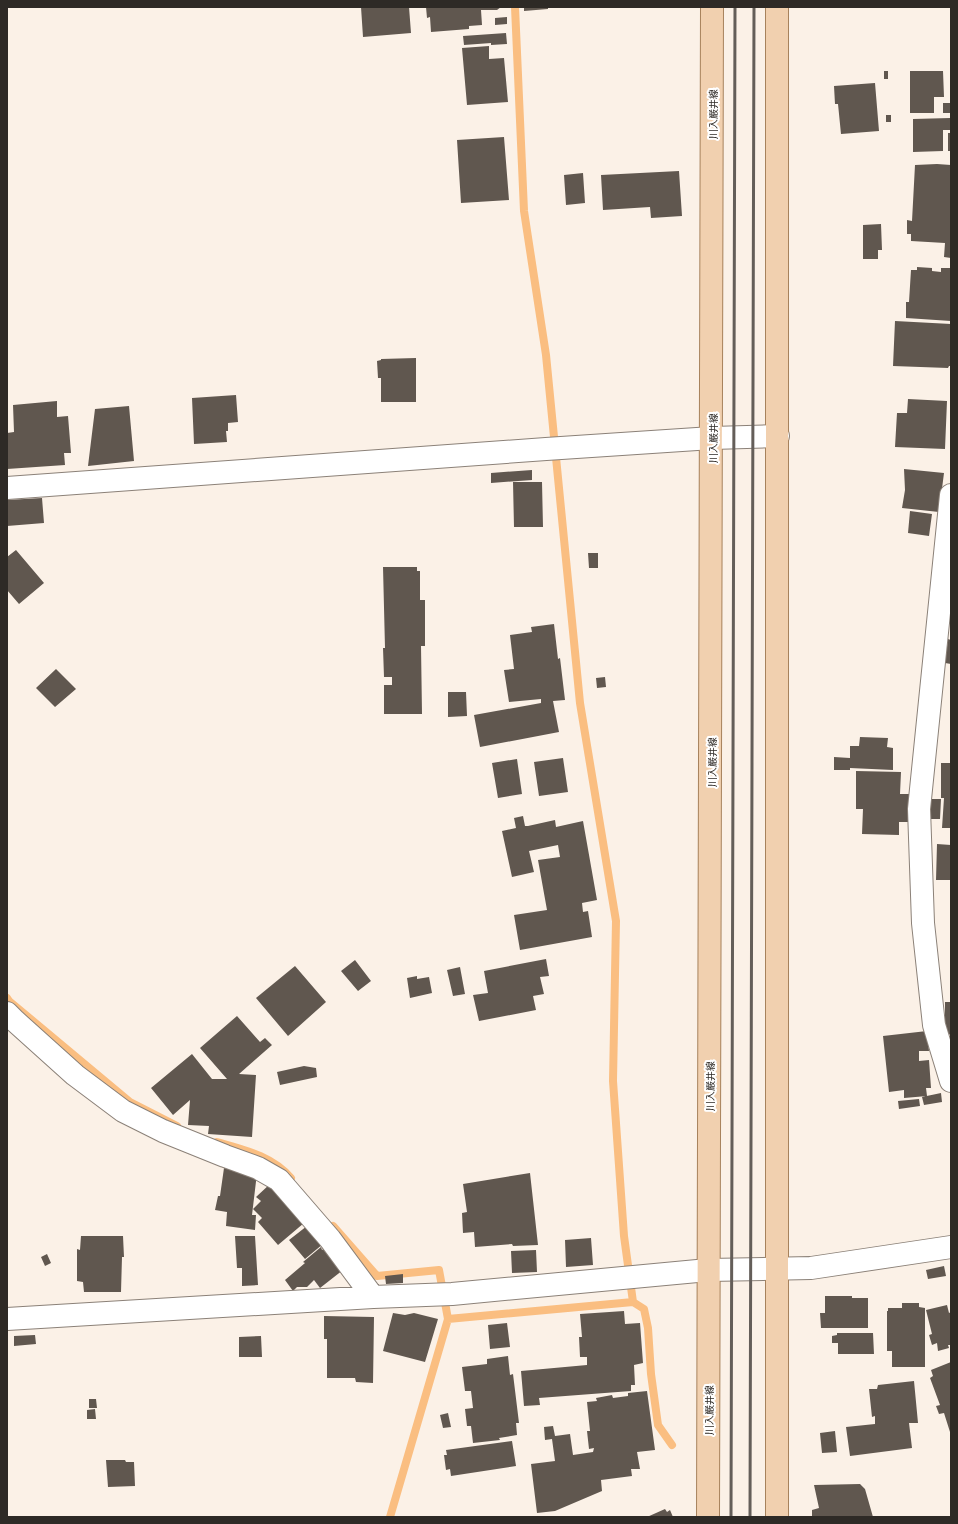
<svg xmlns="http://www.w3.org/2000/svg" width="958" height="1524" viewBox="0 0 958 1524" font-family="Literata,'Noto Sans JP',serif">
  <rect width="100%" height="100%" fill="#fbf1e7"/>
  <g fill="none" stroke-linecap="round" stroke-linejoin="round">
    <path stroke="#fabe81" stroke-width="8" d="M515 7 524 211 546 355 580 703 616 921 613 1081 624 1236 633 1302
      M7 998 9 1001 130 1102 177 1126
      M217 1142C245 1150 272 1156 291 1178
      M333 1226 377 1276 439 1270 448 1319 633 1302 644 1309 648 1328 651 1374 658 1425 672 1445
      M390 1517 448 1319"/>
  </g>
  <path fill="#60574f" d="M361 7H409L411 33 363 37Z
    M426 7H501L497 10H481L482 25 469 26V29L431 32 430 17 427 18Z
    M524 7H548V9L524 11Z
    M507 17V24L495 25V18Z
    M506 33 507 44 491 45V43L464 45 463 36Z
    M489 46V59L504 58 508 102 467 105 462 48Z
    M884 71H888V79H884Z
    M910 71H943L944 97H934V113H910Z
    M875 83 879 131 841 134 838 104H835L834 86Z
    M943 103H951V113H943Z
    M886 115H891V122H886Z
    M950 118V130H943V151L913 152V119Z
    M948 133H951V151H948Z
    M504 137 509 200 461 203 457 140Z
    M937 164 951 165V258L944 257 945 243 911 241V234H907V220L912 221 915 165Z
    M679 171 682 216 651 218 650 207 603 210 601 175Z
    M583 173 585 203 566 205 564 175Z
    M881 224 882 250H878V259H863V225Z
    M917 267 932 268V271L941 272V268H951V321L906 318V302H909L911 270H917Z
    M895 321 951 324V366H949L948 368 893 366Z
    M416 358V402H381V378H378L377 361 381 360V359Z
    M236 395 238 422 228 423V431H226L227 442 194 444 192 398Z
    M908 399 947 401 945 449 895 447 897 413H907Z
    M57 401V417L68 416 71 453H64L65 465 7 469V433L14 432 13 405Z
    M129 406 134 461 88 466 95 409Z
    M904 469 944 473 939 512 902 508 905 490Z
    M532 470V480L491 483V473Z
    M513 482H542L543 527H514Z
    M42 498 44 523 7 526V500Z
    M910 511 932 514 929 536 908 533Z
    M16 550 44 583 19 604 7 590V557Z
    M588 553H598V568H589Z
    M383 567H417V571H420V600H425V646H421L422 714H384V685H392V677H384L383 648H385Z
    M554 624 558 659 560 658 565 700 553 701 559 732 480 747 474 715 541 703V699L509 702 504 670 514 669 510 635 532 632 531 627Z
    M948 639 951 640V664L945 663Z
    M56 669 76 689 55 707 36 688Z
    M605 677 606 687 597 688 596 678Z
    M448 692H466L467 716 448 717Z
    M860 737 888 738 887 747 893 748V770L850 768V770H834V757L850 758V746H859Z
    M563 758 568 792 539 796 534 762Z
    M517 759 522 794 498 798 492 763Z
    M941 763H951V828H942L944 798H941Z
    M856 771 901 772 900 794H913L912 822H899V835L862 834 863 809H856Z
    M931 799H941L940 819H930Z
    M523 816 525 826H528L555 820 556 827 583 821 597 900 582 903 583 912 588 911 592 937 520 950 514 915 547 910 538 860 560 857 558 845 529 851 534 872 512 877 502 831 516 828 514 818Z
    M937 844 951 845V880H936Z
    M546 959 549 976 540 977 544 994 533 996 536 1010 479 1021 473 995 488 993 484 971Z
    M355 960 371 981 358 991 341 971Z
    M295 966 326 1002 288 1036 256 998Z
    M460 967 465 994 453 996 447 970Z
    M417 976V979L429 977 432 993 410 998 407 978Z
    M945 1002H951V1034L948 1035 945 1021Z
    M237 1016 260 1042 265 1038 272 1045 239 1074 256 1075 252 1137 208 1134 209 1126 188 1125 190 1100 173 1115 151 1088 192 1054 212 1079H227L200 1048Z
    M927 1031 929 1051H919V1061L929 1060 931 1088H926L927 1096 904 1098V1090L889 1092 883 1036Z
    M304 1066 316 1068 317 1077 280 1085 277 1072Z
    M941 1093 942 1102 924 1105 922 1097Z
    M919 1099 920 1106 899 1109 898 1101Z
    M224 1168 257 1173 252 1215H256L255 1230 226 1226 227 1212 215 1210 218 1196H220Z
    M530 1173 538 1245 513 1246 512 1244 475 1247 474 1232 463 1233 462 1213 467 1212 463 1184Z
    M270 1184 304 1223 278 1245 258 1222 262 1218 253 1209 261 1201 256 1197Z
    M307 1226 323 1244 305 1259 289 1240Z
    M81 1236H123L124 1257H122L121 1292H84L83 1282 77 1281V1249L80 1250Z
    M235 1236H255L258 1285 242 1286V1268H237Z
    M591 1238 593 1265 566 1267 565 1240Z
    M321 1247 322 1250 326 1247 343 1270 320 1288 314 1280 307 1287H297L293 1291 285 1280 305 1263 303 1262Z
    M536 1250 537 1272 512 1273 511 1251Z
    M47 1254 51 1263 45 1266 41 1257Z
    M944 1266 946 1276 928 1279 926 1270Z
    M403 1274V1283L386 1284 385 1276Z
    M825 1296H852V1298H868V1328H821L820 1313H825Z
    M902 1303H919V1307L925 1308V1367H892V1351H887V1311H888V1308H902Z
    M947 1305 949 1313 951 1312V1345H948L949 1348 938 1351 937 1343 932 1345 929 1335 932 1334 926 1310Z
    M624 1311 625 1324 640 1323 643 1363 634 1365 635 1385H631V1391L539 1398 540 1405 524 1406 521 1371 587 1365V1357H580L579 1337H582L580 1314Z
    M393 1313 405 1315 414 1313 438 1319 425 1362 383 1351Z
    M324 1316 374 1317 373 1383 356 1382 355 1378H327V1339H324Z
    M507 1323 510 1347 490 1349 488 1325Z
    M837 1333H873L874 1354H838V1343H832V1336L837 1335Z
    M35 1335 36 1344 14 1346V1336Z
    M261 1336 262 1357H239V1337Z
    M508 1356 510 1375 513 1374 519 1423H516L517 1435 499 1438 500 1440 473 1443 471 1426H467L465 1409 473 1408 471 1391H465L462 1367 487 1364V1359Z
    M951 1362V1431L950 1432 944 1413 939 1414 936 1406 940 1405 930 1378 933 1376 931 1370Z
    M914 1381 918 1423H909L912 1448 850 1456 846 1427 875 1424V1416L872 1417 869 1389H877L878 1385Z
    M647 1391 655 1450 637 1452 640 1469H631L632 1476 601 1480 602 1491 555 1511 537 1513 531 1464 555 1461 552 1439 545 1440 544 1427 553 1426 555 1436 570 1434 573 1455 593 1452 594 1448 589 1449 587 1431H590L587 1402 597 1401 596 1398 612 1395 613 1398 628 1396V1393Z
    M89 1399H96L97 1408H89Z
    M95 1409 96 1419H87V1410Z
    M448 1413 451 1427 443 1428 440 1415Z
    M835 1431 837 1452 822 1453 820 1433Z
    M512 1441 516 1466 451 1476 450 1469 446 1470 444 1455H447L446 1450Z
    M106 1460H125L126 1462H134L135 1486 108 1487Z
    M860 1484 865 1489 873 1517H812V1510L819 1508 814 1485Z
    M665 1509 667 1512 670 1510 673 1517H647Z"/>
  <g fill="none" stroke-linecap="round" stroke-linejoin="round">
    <defs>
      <path id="minor" d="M7 488 546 449 712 438 778 436
        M951 495 919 809 923 923 934 1025 951 1081
        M7 1013 15 1021 75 1075 123 1111 163 1131 225 1156 258 1168 279 1180 330 1239 373 1297
        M7 1319 373 1297 452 1294 708 1270 811 1268 951 1247"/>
      <path id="major" d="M708 1517 712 7
        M777 1517V7"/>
    </defs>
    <use href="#minor" stroke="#8b8178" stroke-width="24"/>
    <use href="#major" stroke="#a7825c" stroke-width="24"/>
    <use href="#minor" stroke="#fff" stroke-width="22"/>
    <use href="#major" stroke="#f1d0af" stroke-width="22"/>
    <path stroke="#645e59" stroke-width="3" d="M731 1517 735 7
      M750 1517 754 7"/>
  </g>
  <g text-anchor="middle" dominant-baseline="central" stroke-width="4" stroke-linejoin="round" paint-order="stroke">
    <g font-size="10" fill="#2e2a26" stroke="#fff">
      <text transform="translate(712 114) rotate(-90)">川入巌井線</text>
      <text transform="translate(712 438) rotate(-90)">川入巌井線</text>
      <text transform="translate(711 762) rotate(-90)">川入巌井線</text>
      <text transform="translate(709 1086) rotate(-90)">川入巌井線</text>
      <text transform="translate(708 1410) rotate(-90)">川入巌井線</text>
    </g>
  </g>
  <rect width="958" height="1524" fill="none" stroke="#2e2a26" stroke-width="16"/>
</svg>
